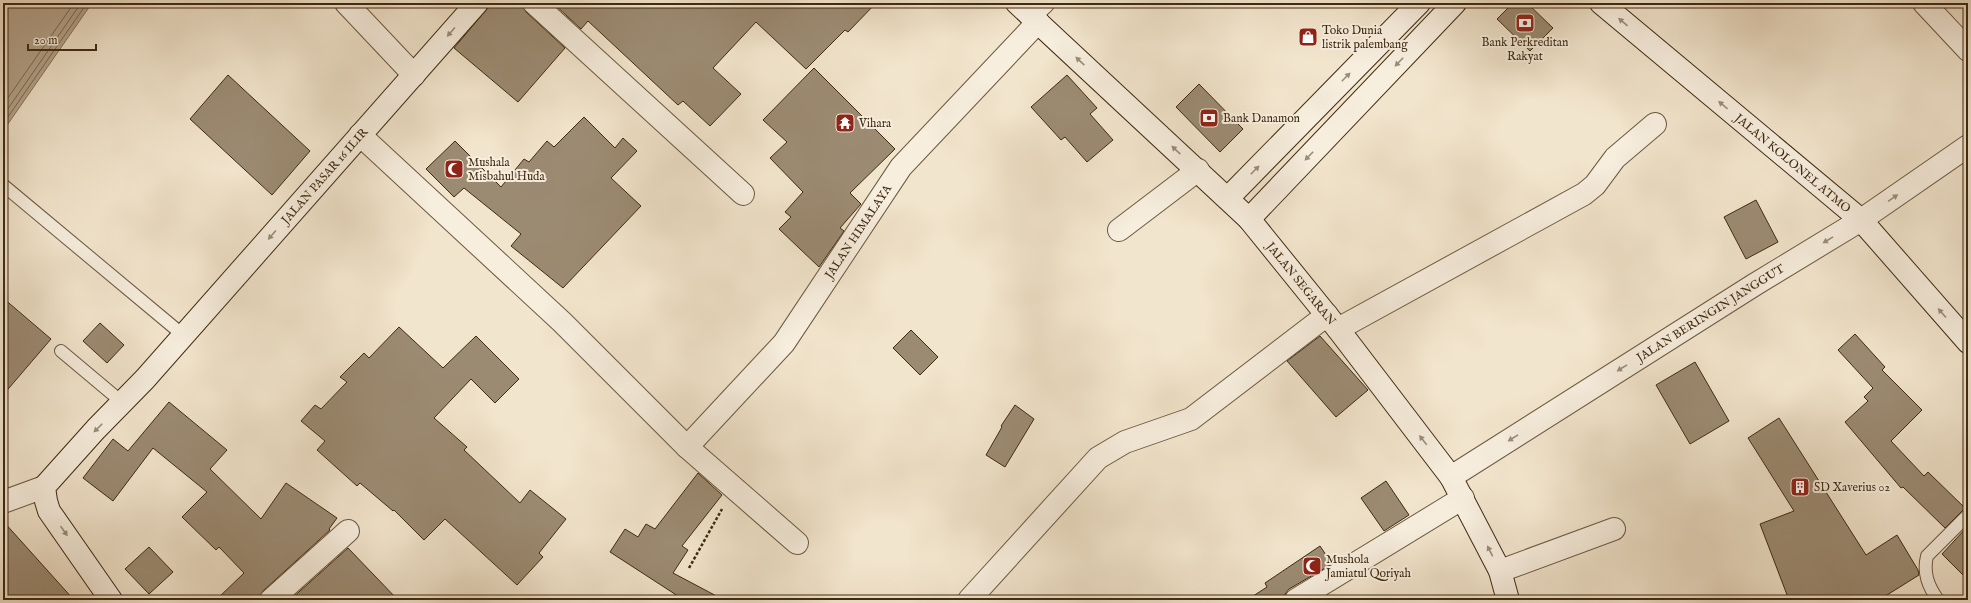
<svg xmlns="http://www.w3.org/2000/svg" width="1971" height="603" viewBox="0 0 1971 603" font-family="'IM FELL English',serif">
  <rect width="100%" height="100%" fill="#f2e5cd"/>
  <filter id="stains"><feTurbulence type="fractalNoise" baseFrequency=".005" numOctaves="4"/><feColorMatrix values="0 0 0 0 .2 0 0 0 0 .09 0 0 0 0 .02 0 0 0 .5 -.17"/></filter>
  <radialGradient id="worn" r=".72"><stop offset=".6" stop-color="#630" stop-opacity="0"/><stop offset="1" stop-color="#630" stop-opacity=".3"/></radialGradient>
  <path fill="#b5a58d" stroke="#85745b" d="M3 3H92L3 131Z"/>
  <g fill="none" stroke-linecap="round" stroke-linejoin="round">
    <path stroke="#7a684f" stroke-width="1" d="M3 105 74 3
      M3 116 81 3
      M3 124 87 3"/>
  </g>
  <path fill="#9c8b73" stroke="#3e2a11" d="M492 3H522L526 12 565 48 518 102 454 48Z
    M553 3H876L848 32 845 30 806 69 756 22 713 68 741 94 710 126 683 101 678 105 588 21 581 29Z
    M1513 3H1527L1553 28 1530 51 1497 19Z
    M814 68 895 149 850 193 861 204 840 228 844 231 819 267 779 229 791 217 785 212 803 192 770 158 787 142 763 120Z
    M228 75 310 151 272 195 190 119Z
    M1067 75 1097 108 1090 114 1113 140 1087 162 1065 137 1061 140 1031 107Z
    M1199 84 1243 129 1220 152 1176 107Z
    M584 117 615 148 623 138 637 151 611 178 641 206 563 288 511 246 521 234 464 188 454 197 426 169 455 141 501 187 524 159 529 162 547 141 554 147Z
    M1756 200 1778 242 1746 259 1724 217Z
    M3 298 51 339 3 395Z
    M100 323 124 345 107 363 83 341Z
    M399 327 443 368 476 336 519 379 495 403 471 379 434 418 467 447 464 450 520 503 530 490 566 519 539 553 543 557 517 585 445 519 424 540 394 510 393 511 360 483 357 486 317 450 325 441 301 421 315 405 321 409 347 382 340 377 364 353 369 358Z
    M911 330 938 357 920 375 893 348Z
    M1855 334 1885 367 1882 370 1922 410 1891 441 1924 476 1928 472 1965 508 1945 528 1903 487 1901 488 1845 422 1868 401 1864 397 1873 388 1838 350Z
    M1320 336 1368 390 1336 417 1287 361Z
    M1695 362 1729 421 1690 444 1656 385Z
    M169 402 227 450 210 469 261 519 286 483 337 518 329 529 330 530 263 591 259 600H216L244 573 219 547 216 550 182 517 207 492 153 448 113 501 83 478 113 439 128 451Z
    M1015 405 1034 419 1005 467 986 455 1002 427 1001 426Z
    M1779 418 1866 555 1897 535 1918 570 1919 575 1879 600H1789L1760 524 1794 511 1748 438Z
    M698 473 722 495 682 546 688 550 673 573 724 600H684L610 552 625 529 638 537 646 524 655 529Z
    M1386 481 1409 515 1384 531 1361 498Z
    M3 521 74 600H3Z
    M1968 526V580L1942 554Z
    M1320 546 1332 564 1289 589 1285 594 1284 599 1247 600 1267 587 1265 583Z
    M149 547 173 572 149 594 125 569Z
    M348 548 398 600H290Z"/>
  <g fill="none" stroke-linecap="round" stroke-linejoin="round">
    <defs>
      <path id="lane" d="M3 185 183 335
        M61 351 123 403
        M1938 600C1928 586 1923 573 1927 556L1968 515"/>
      <g id="street">
        <path d="M346 3 414 75"/>
        <path d="M534 3 743 194"/>
        <path d="M1924 3 1968 50"/>
        <path d="M1030 15 1043 3"/>
        <path d="M360 135 562 322 687 447 797 543"/>
        <path d="M1119 230 1198 170"/>
        <path d="M1338 329 1584 194 1595 185 1615 158 1655 124"/>
        <path id="s1" d="M687 447 784 343 901 167 1038 22"/>
        <path id="s2" d="M1451 477 1754 285 1861 220 1968 146"/>
        <path d="M3 502 44 487"/>
        <path d="M1500 571 1614 529"/>
        <path d="M271 600 348 531"/>
        <path d="M969 600 1098 458 1125 442 1191 419 1327 315"/>
        <path d="M1296 600 1463 498"/>
      </g>
      <g id="secondary">
        <path id="s3" d="M1017 3 1249 219 1338 329 1451 477 1500 571 1508 600"/>
        <path id="s4" d="M1601 3 1861 220 1968 342"/>
        <path d="M1228 198 1419 3"/>
        <path d="M1249 219 1455 3"/>
        <path id="s5" d="M111 600 49 511 46 501 44 487 96 429 145 379 477 3"/>
      </g>
    </defs>
    <use href="#lane" stroke="#6b5940" stroke-width="14"/>
    <use href="#street" stroke="#6b5940" stroke-width="24"/>
    <use href="#secondary" stroke="#3e2a11" stroke-width="24"/>
    <path stroke="#3e2a11" stroke-width="2.5" stroke-dasharray="3 2" stroke-linecap="butt" d="M689 568 722 509"/>
    <use href="#lane" stroke="#f7eede" stroke-width="12"/>
    <use href="#street" stroke="#f7eede" stroke-width="22"/>
    <use href="#secondary" stroke="#f7eede" stroke-width="22"/>
  </g>
  <defs><path id="oneway-solid" d="M-6-.8H1V-3.2L6.5 0L1 3.2V.8H-6Z"/></defs>
  <g fill="#9a8c78">
    <use href="#oneway-solid" transform="translate(1623 22) rotate(-140)"/>
    <use href="#oneway-solid" transform="translate(451 32) rotate(131)"/>
    <use href="#oneway-solid" transform="translate(1080 61) rotate(-137)"/>
    <use href="#oneway-solid" transform="translate(1399 62) rotate(134)"/>
    <use href="#oneway-solid" transform="translate(1346 77) rotate(-45)"/>
    <use href="#oneway-solid" transform="translate(1723 105) rotate(-140)"/>
    <use href="#oneway-solid" transform="translate(1176 150) rotate(-137)"/>
    <use href="#oneway-solid" transform="translate(1309 156) rotate(134)"/>
    <use href="#oneway-solid" transform="translate(1255 170) rotate(-45)"/>
    <use href="#oneway-solid" transform="translate(1893 198) rotate(-35)"/>
    <use href="#oneway-solid" transform="translate(272 235) rotate(131)"/>
    <use href="#oneway-solid" transform="translate(1828 240) rotate(149)"/>
    <use href="#oneway-solid" transform="translate(1942 313) rotate(-131)"/>
    <use href="#oneway-solid" transform="translate(1622 368) rotate(148)"/>
    <use href="#oneway-solid" transform="translate(98 428) rotate(135)"/>
    <use href="#oneway-solid" transform="translate(1513 438) rotate(148)"/>
    <use href="#oneway-solid" transform="translate(1423 440) rotate(-128)"/>
    <use href="#oneway-solid" transform="translate(64 531) rotate(55)"/>
    <use href="#oneway-solid" transform="translate(1490 551) rotate(-117)"/>
  </g>
  <defs>
    <symbol id="bank-square" viewBox="-11 -11 22 22"><rect x="-9" y="-9" width="18" height="18" rx="4" fill="#8f2418" stroke="#f7eede"/><path d="M-6-4H6V4H-6ZM0-2.3a2.3 2.3 0 1 0 0 4.6a2.3 2.3 0 1 0 0-4.6Z" fill="#fff"/></symbol>
    <symbol id="shop-square" viewBox="-11 -11 22 22"><rect x="-9" y="-9" width="18" height="18" rx="4" fill="#8f2418" stroke="#f7eede"/><path d="M-5-2.5h2.3a2.7 3.5 0 0 1 5.4 0H5L5.5 6h-11ZM-1.5-2.5h3a1.5 2.3 0 0 0-3 0Z" fill="#fff"/></symbol>
    <symbol id="temple-square" viewBox="-11 -11 22 22"><rect x="-9" y="-9" width="18" height="18" rx="4" fill="#8f2418" stroke="#f7eede"/><path d="M0-6L5-2H3V0L6.5 2.5H4V6H1.5V3h-3V6H-4V2.5H-6.5L-3 0V-2H-5Z" fill="#fff"/></symbol>
    <symbol id="mosque-square" viewBox="-11 -11 22 22"><rect x="-9" y="-9" width="18" height="18" rx="4" fill="#8f2418" stroke="#f7eede"/><path d="M3.5-4.9A6 6 0 1 0 3.5 4.9A5 5 0 1 1 3.5-4.9Z" fill="#fff"/></symbol>
    <symbol id="building-square" viewBox="-11 -11 22 22"><rect x="-9" y="-9" width="18" height="18" rx="4" fill="#8f2418" stroke="#f7eede"/><path d="M-4-6H4V6H1V3H-1V6H-4ZM-2.5-4.3h1.7v1.8h-1.7ZM.8-4.3h1.7v1.8H.8ZM-2.5-1h1.7V.8h-1.7ZM.8-1h1.7V.8H.8Z" fill="#fff"/></symbol>
  </defs>
  <g fill-rule="evenodd">
    <use href="#bank-square" x="1514" y="12" width="22" height="22"/>
    <use href="#shop-square" x="1297" y="26" width="22" height="22"/>
    <use href="#bank-square" x="1198" y="107" width="22" height="22"/>
    <use href="#temple-square" x="834" y="112" width="22" height="22"/>
    <use href="#mosque-square" x="443" y="158" width="22" height="22"/>
    <use href="#building-square" x="1789" y="476" width="22" height="22"/>
    <use href="#mosque-square" x="1301" y="555" width="22" height="22"/>
  </g>
  <g text-anchor="middle" dominant-baseline="central" stroke-width="4" stroke-linejoin="round" paint-order="stroke">
    <g font-size="12" fill="#3e2a11" stroke="#f7eede" text-anchor="start">
      <text x="1322" y="30">Toko Dunia<tspan x="1322" dy="14">listrik palembang</tspan></text>
      <text x="1525" y="42" text-anchor="middle">Bank Perkreditan<tspan x="1525" dy="14">Rakyat</tspan></text>
      <text x="1223" y="118">Bank Danamon</text>
      <text x="859" y="123">Vihara</text>
      <text x="468" y="162">Mushala<tspan x="468" dy="14">Misbahul Huda</tspan></text>
      <text x="1814" y="487">SD Xaverius 02</text>
      <text x="1326" y="559">Mushola<tspan x="1326" dy="14">Jamiatul Qoriyah</tspan></text>
    </g>
    <g font-size="12" fill="#3e2a11" stroke="#f7eede">
      <text stroke="none"><textPath href="#s4" startOffset="250">JALAN KOLONEL ATMO</textPath></text>
      <text stroke="none"><textPath href="#s5" startOffset="552">JALAN PASAR 16 ILIR</textPath></text>
      <text stroke="none"><textPath href="#s1" startOffset="276">JALAN HIMALAYA</textPath></text>
      <text stroke="none"><textPath href="#s3" startOffset="400">JALAN SEGARAN</textPath></text>
      <text stroke="none"><textPath href="#s2" startOffset="307">JALAN BERINGIN JANGGUT</textPath></text>
    </g>
  </g>
  <rect width="1971" height="603" fill="none" stroke="#f2e5cd" stroke-width="16"/>
  <rect x="4" y="4" width="1963" height="595" fill="none" stroke="#3e2a11" stroke-width="2"/>
  <rect x="8" y="8" width="1955" height="587" fill="none" stroke="#3e2a11"/>
  <path d="M28 44v6h68v-6" fill="none" stroke="#3e2a11" stroke-width="2"/>
  <text x="34" y="44" font-size="12" fill="#3e2a11" stroke="#f7eede" stroke-width="3" paint-order="stroke">20 m</text>
  <rect width="100%" height="100%" filter="url(#stains)"/>
  <rect width="100%" height="100%" fill="url(#worn)"/>
</svg>
